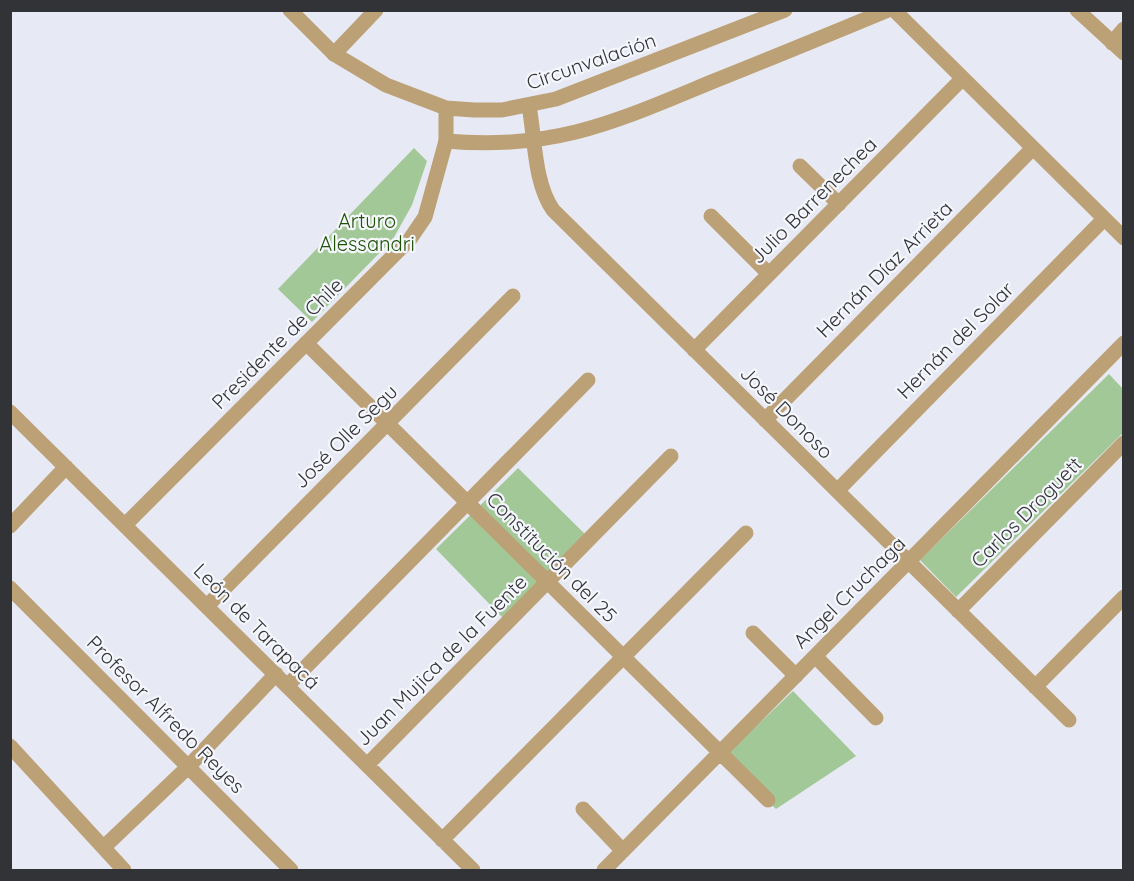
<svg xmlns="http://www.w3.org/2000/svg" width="1134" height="881" viewBox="0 0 1134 881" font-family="Quicksand,sans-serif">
  <rect width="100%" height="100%" fill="#e7eaf4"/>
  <path fill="#a3c898" d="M414 148 427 161 412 205 393 239 312 322 278 289Z
    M1109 374 1123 389V433L956 597 920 560Z
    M518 468 589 538 506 621 436 549Z
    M793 691 856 756 776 809 724 757Z"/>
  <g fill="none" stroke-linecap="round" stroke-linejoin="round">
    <path stroke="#bca076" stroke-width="15" d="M894 10 1124 238
      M1077 10 1124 53
      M1112 43 1124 29
      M334 54 376 10
      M529 106C535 138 534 183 553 210L1069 720
      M800 166 839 204
      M711 216 769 274
      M306 343 768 800
      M694 350 962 79
      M10 412 473 870
      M765 420 1033 148
      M837 491 1104 219
      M126 524 410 239 425 217 446 141
      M10 526 66 467
      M10 588 291 870
      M207 606 513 296
      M958 611 1124 443
      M753 633 796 676
      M815 656 876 718
      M287 686 588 380
      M1035 687 1124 597
      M10 746 124 870
      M367 765 671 456
      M583 809 623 851
      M442 840 746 533
      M104 847 189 766 276 674
      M604 870 1124 343"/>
    <path stroke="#bca076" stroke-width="15" d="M290 10 334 54 386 85 446 108 474 110H502L556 99 785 10
      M446 108V141C555 151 617 121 714 81 772 58 830 34 888 10"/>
  </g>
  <g text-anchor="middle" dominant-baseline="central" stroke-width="4.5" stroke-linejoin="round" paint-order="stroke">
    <g font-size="20" fill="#323337" stroke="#f5f7fd">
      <text transform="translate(591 61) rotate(-19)">Circunvalación</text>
      <text transform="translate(813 200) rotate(-45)">Julio Barrenechea</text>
      <text transform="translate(884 269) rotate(-45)">Hernán Díaz Arrieta</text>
      <text transform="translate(955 340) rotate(-45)">Hernán del Solar</text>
      <text transform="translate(277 343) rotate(-45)">Presidente de Chile</text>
      <text transform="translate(787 412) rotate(45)">José Donoso</text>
      <text transform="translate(345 436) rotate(-45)">José Olle Segu</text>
      <text transform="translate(1026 512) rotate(-45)">Carlos Droguett</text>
      <text transform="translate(552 557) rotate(45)">Constitución del 25</text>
      <text transform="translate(849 592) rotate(-45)">Angel Cruchaga</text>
      <text transform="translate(257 626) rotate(45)">León de Tarapacá</text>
      <text transform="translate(441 660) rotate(-45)">Juan Mujica de la Fuente</text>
      <text transform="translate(166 714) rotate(45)">Profesor Alfredo Reyes</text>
    </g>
    <g font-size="20" fill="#1d5104" stroke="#f5f7fd">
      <text x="367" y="220">Arturo<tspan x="367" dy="23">Alessandri</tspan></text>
    </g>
  </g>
  <rect width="1134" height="881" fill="none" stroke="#323337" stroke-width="24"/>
</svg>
